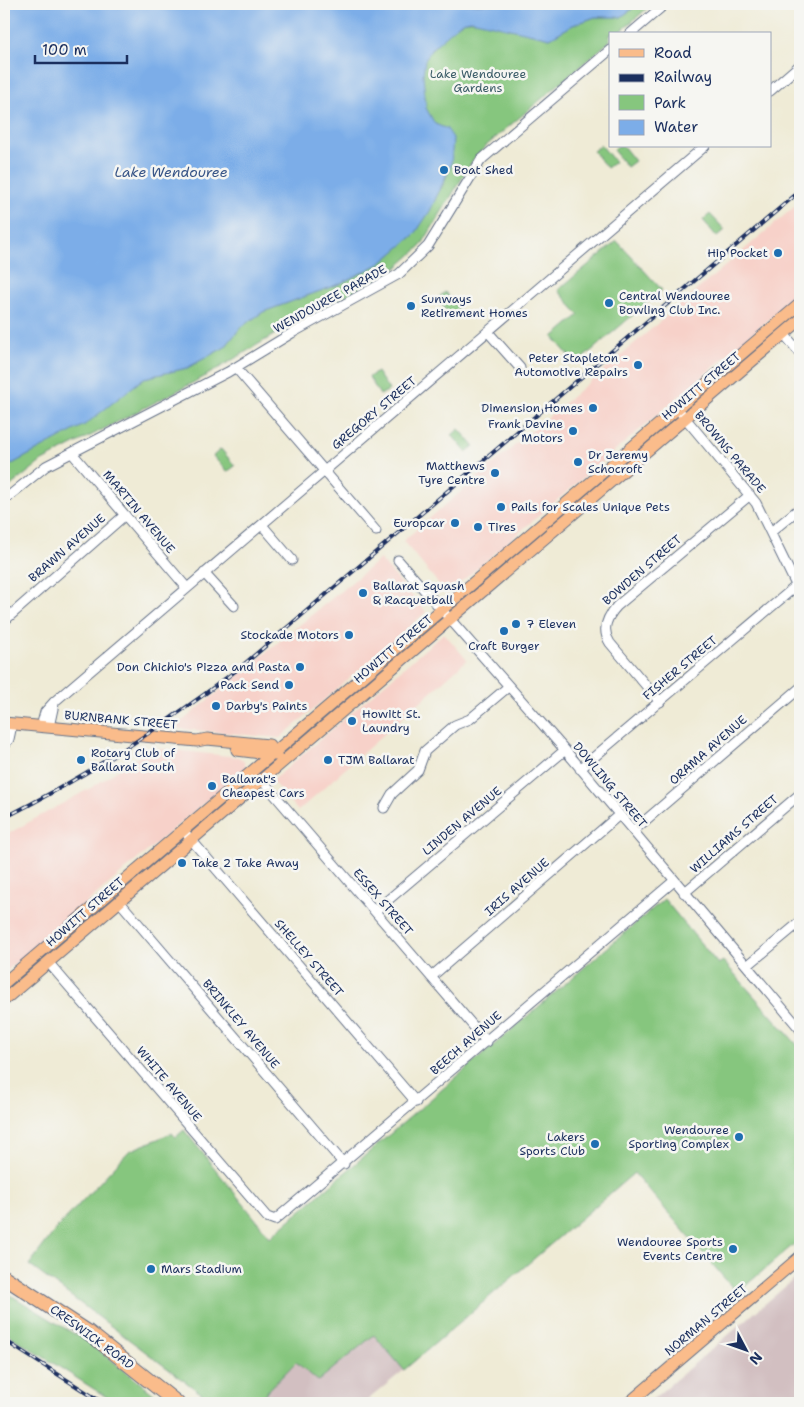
<svg xmlns="http://www.w3.org/2000/svg" width="804" height="1407" viewBox="0 0 804 1407" font-family="'Shantell Sans',sans-serif">
  <rect width="100%" height="100%" fill="#f6f6f2"/>
  <filter id="ink" filterUnits="userSpaceOnUse"><feTurbulence type="fractalNoise" baseFrequency=".02" numOctaves="2"/><feDisplacementMap in="SourceGraphic" scale="10" xChannelSelector="R" yChannelSelector="G"/><feConvolveMatrix kernelMatrix="1 2 1 2 8 2 1 2 1" color-interpolation-filters="sRGB"/></filter>
  <filter id="wash" filterUnits="userSpaceOnUse"><feTurbulence type="fractalNoise" baseFrequency=".0096" numOctaves="4" result="noise"/><feDisplacementMap in="SourceGraphic" scale="20" xChannelSelector="R" yChannelSelector="G"/><feGaussianBlur stdDeviation="1.12" result="paint"/><feColorMatrix in="noise" values="0 0 0 0 0 0 0 0 0 0 0 0 0 0 0 0 0 1.4 0 .05"/><feComposite in="paint" operator="in"/></filter>
  <g filter="url(#wash)">
    <rect width="100%" height="100%" fill="#efebd6"/>
    <path fill="#f7d1c9" d="M800 202V293L447 594 403 541Z
      M380 559 426 612 280 738 174 728Z
      M444 633 467 660 298 811 272 781Z
      M152 748 239 757 245 763V768L4 973V836L94 786Z"/>
    <path fill="#d2bfc1" d="M800 1274V1403H648Z
      M374 1334 404 1370 364 1403H256L296 1362 318 1381Z"/>
    <path fill="#86c67e" stroke="#507a6e" d="M639 4H652L618 34H610V41L487 145 473 160 421 246 394 270 282 330 204 377 42 461 4 491V466L12 464 85 424 144 378 187 368 225 347 241 327 263 312 339 284 381 263 415 234 444 183 451 165 447 129C441 127 435 125 431 120 422 106 419 74 425 59 429 50 453 26 463 22 477 16 533 34 550 38L573 25 595 17H621Z
      M601 145 615 162 607 168 593 151Z
      M618 146H623L635 161 627 167 613 150Z
      M710 214 725 230 717 237 703 220Z
      M617 241 662 290 576 364 553 337 579 315 558 290Z
      M445 292 459 309 451 316 437 299Z
      M377 372 389 390 380 395 369 377Z
      M459 429 474 446 466 452 452 435Z
      M221 449 235 466 227 472 213 456Z
      M664 899 718 964 723 961 800 1048V1239L737 1293 634 1173 404 1370 374 1335 318 1381 296 1362 256 1403H214L29 1265 56 1229 129 1151 172 1133 176 1137 184 1130 270 1237Z
      M4 1291 94 1346 165 1403H116L4 1332Z"/>
    <path fill="#7cade8" stroke="#4c6ea3" d="M4 4H639L621 17H595L573 25 550 38 471 20 462 22 432 48 425 60 423 75 426 108 435 124 447 129 453 138 451 165 430 211 415 234 381 263 339 284 263 312 241 327 225 347 187 368 144 378 86 424 12 464 4 466Z"/>
  </g>
  <g filter="url(#ink)">
    <g fill="none" stroke-linecap="round" stroke-linejoin="round">
      <defs>
        <path id="minor" d="M630 34 665 4
          M770 91 800 65
          M488 332 520 368
          M784 334 800 353
          M236 368 376 531
          M681 413 756 503 800 593
          M72 453 187 588
          M4 500 46 466 228 372 292 333 399 274 428 246 481 160 610 50
          M262 525 292 560
          M771 532 800 508
          M398 560 565 750 800 1029
          M204 573 234 606
          M4 621 125 515
          M660 702 610 643C601 629 607 617 617 606L750 495
          M41 727 45 712 54 702 705 146
          M49 727 54 704
          M4 745 9 739 12 725
          M580 769 796 586
          M261 779 487 1042
          M384 808 392 794 418 770 425 751 455 725 470 719 508 687
          M633 831 800 688
          M188 836 416 1102
          M684 893 800 794
          M119 901 344 1164
          M375 911 565 750
          M48 962 267 1217 275 1220 674 881
          M747 966 800 922
          M431 977 619 815"/>
        <path id="major" d="M4 723 197 741 207 739 269 745
          M237 750 276 755
          M4 983 800 304
          M4 1000 800 320
          M629 1403 800 1257"/>
        <path id="highway" d="M4 1277 88 1332 177 1403"/>
      </defs>
      <use href="#minor" stroke="#657188" stroke-width="11"/>
      <use href="#major" stroke="#657188" stroke-width="13"/>
      <use href="#highway" stroke="#657188" stroke-width="16"/>
      <use href="#minor" stroke="#fff" stroke-width="9"/>
      <use href="#major" stroke="#fabc8b" stroke-width="11"/>
      <use href="#highway" stroke="#fabc8b" stroke-width="14"/>
      <defs>
        <path id="rail" d="M4 818C89 775 167 724 242 666L800 191
          M4 1340 103 1403"/>
      </defs>
      <use href="#rail" stroke="#1b2f5e" stroke-width="4"/>
      <use href="#rail" stroke="#f6f6f2" stroke-width="2" stroke-dasharray="5.5" stroke-linecap="butt"/>
    </g>
  </g>
  <g fill="#1f6fb2" stroke="#f6f6f2" stroke-width="2">
    <circle cx="444" cy="170" r="5"/>
    <circle cx="778" cy="253" r="5"/>
    <circle cx="609" cy="303" r="5"/>
    <circle cx="411" cy="306" r="5"/>
    <circle cx="638" cy="365" r="5"/>
    <circle cx="593" cy="408" r="5"/>
    <circle cx="573" cy="431" r="5"/>
    <circle cx="578" cy="462" r="5"/>
    <circle cx="495" cy="473" r="5"/>
    <circle cx="501" cy="507" r="5"/>
    <circle cx="455" cy="523" r="5"/>
    <circle cx="478" cy="527" r="5"/>
    <circle cx="363" cy="593" r="5"/>
    <circle cx="516" cy="624" r="5"/>
    <circle cx="504" cy="631" r="5"/>
    <circle cx="349" cy="635" r="5"/>
    <circle cx="300" cy="667" r="5"/>
    <circle cx="289" cy="685" r="5"/>
    <circle cx="216" cy="706" r="5"/>
    <circle cx="352" cy="721" r="5"/>
    <circle cx="81" cy="760" r="5"/>
    <circle cx="328" cy="760" r="5"/>
    <circle cx="212" cy="786" r="5"/>
    <circle cx="182" cy="863" r="5"/>
    <circle cx="739" cy="1137" r="5"/>
    <circle cx="595" cy="1144" r="5"/>
    <circle cx="733" cy="1249" r="5"/>
    <circle cx="151" cy="1269" r="5"/>
  </g>
  <g text-anchor="middle" dominant-baseline="central" stroke-width="5" stroke-linejoin="round" paint-order="stroke">
    <g font-size="12" fill="#3b5c68" stroke="#f6f6f2">
      <text x="478" y="74">Lake Wendouree<tspan x="478" dy="14">Gardens</tspan></text>
    </g>
    <g font-size="12" fill="#1b2f5e" stroke="#f6f6f2" text-anchor="start">
      <text x="454" y="170">Boat Shed</text>
      <text x="768" y="253" text-anchor="end">Hip Pocket</text>
      <text x="619" y="296">Central Wendouree<tspan x="619" dy="14">Bowling Club Inc.</tspan></text>
      <text x="421" y="299">Sunways<tspan x="421" dy="14">Retirement Homes</tspan></text>
      <text x="628" y="358" text-anchor="end">Peter Stapleton -<tspan x="628" dy="14">Automotive Repairs</tspan></text>
      <text x="583" y="408" text-anchor="end">Dimension Homes</text>
      <text x="563" y="424" text-anchor="end">Frank Devine<tspan x="563" dy="14">Motors</tspan></text>
      <text x="588" y="455">Dr Jeremy<tspan x="588" dy="14">Schocroft</tspan></text>
      <text x="485" y="466" text-anchor="end">Matthews<tspan x="485" dy="14">Tyre Centre</tspan></text>
      <text x="511" y="507">Pails for Scales Unique Pets</text>
      <text x="445" y="523" text-anchor="end">Europcar</text>
      <text x="488" y="527">Tires</text>
      <text x="373" y="586">Ballarat Squash<tspan x="373" dy="14">&amp; Racquetball</tspan></text>
      <text x="526" y="624">7 Eleven</text>
      <text x="339" y="635" text-anchor="end">Stockade Motors</text>
      <text x="504" y="646" text-anchor="middle">Craft Burger</text>
      <text x="290" y="667" text-anchor="end">Don Chichio's Pizza and Pasta</text>
      <text x="279" y="685" text-anchor="end">Pack Send</text>
      <text x="226" y="706">Darby's Paints</text>
      <text x="362" y="714">Howitt St.<tspan x="362" dy="14">Laundry</tspan></text>
      <text x="91" y="753">Rotary Club of<tspan x="91" dy="14">Ballarat South</tspan></text>
      <text x="338" y="760">TJM Ballarat</text>
      <text x="222" y="779">Ballarat's<tspan x="222" dy="14">Cheapest Cars</tspan></text>
      <text x="192" y="863">Take 2 Take Away</text>
      <text x="729" y="1130" text-anchor="end">Wendouree<tspan x="729" dy="14">Sporting Complex</tspan></text>
      <text x="585" y="1137" text-anchor="end">Lakers<tspan x="585" dy="14">Sports Club</tspan></text>
      <text x="723" y="1242" text-anchor="end">Wendouree Sports<tspan x="723" dy="14">Events Centre</tspan></text>
      <text x="161" y="1269">Mars Stadium</text>
    </g>
    <g font-size="12" fill="#1b2f5e" stroke="#f6f6f2">
      <text transform="translate(330 299) rotate(-29)">WENDOUREE PARADE</text>
      <text transform="translate(701 386) rotate(-40)">HOWITT STREET</text>
      <text transform="translate(374 413) rotate(-40)">GREGORY STREET</text>
      <text transform="translate(730 452) rotate(50)">BROWNS PARADE</text>
      <text transform="translate(139 512) rotate(50)">MARTIN AVENUE</text>
      <text transform="translate(67 548) rotate(-41)">BRAWN AVENUE</text>
      <text transform="translate(642 570) rotate(-41)">BOWDEN STREET</text>
      <text transform="translate(393 649) rotate(-40)">HOWITT STREET</text>
      <text transform="translate(680 668) rotate(-40)">FISHER STREET</text>
      <text transform="translate(121 720) rotate(5)">BURNBANK STREET</text>
      <text transform="translate(708 750) rotate(-41)">ORAMA AVENUE</text>
      <text transform="translate(610 785) rotate(50)">DOWLING STREET</text>
      <text transform="translate(462 821) rotate(-40)">LINDEN AVENUE</text>
      <text transform="translate(734 834) rotate(-41)">WILLIAMS STREET</text>
      <text transform="translate(517 887) rotate(-41)">IRIS AVENUE</text>
      <text transform="translate(383 902) rotate(49)">ESSEX STREET</text>
      <text transform="translate(85 912) rotate(-41)">HOWITT STREET</text>
      <text transform="translate(309 958) rotate(49)">SHELLEY STREET</text>
      <text transform="translate(241 1024) rotate(50)">BRINKLEY AVENUE</text>
      <text transform="translate(466 1043) rotate(-41)">BEECH AVENUE</text>
      <text transform="translate(169 1084) rotate(50)">WHITE AVENUE</text>
      <text transform="translate(706 1320) rotate(-40)">NORMAN STREET</text>
      <text transform="translate(92 1337) rotate(36)">CRESWICK ROAD</text>
    </g>
    <g font-size="14" font-style="italic" fill="#385587" stroke="#f6f6f2">
      <text x="171" y="172">Lake Wendouree</text>
    </g>
  </g>
  <rect width="804" height="1407" fill="none" stroke="#f6f6f2" stroke-width="20"/>
  <rect x="609" y="32" width="162" height="115" fill="#f6f6f2" stroke="#9ea6b7"/>
  <rect x="619" y="49" width="25" height="8" fill="#fabc8b" stroke="#9ea6b7"/>
  <text x="654" y="58" font-size="15" fill="#1b2f5e">Road</text>
  <rect x="619" y="74" width="25" height="8" fill="#1b2f5e" stroke="#9ea6b7"/>
  <text x="654" y="82" font-size="15" fill="#1b2f5e">Railway</text>
  <rect x="619" y="95" width="25" height="15" fill="#86c67e" stroke="#9ea6b7"/>
  <text x="654" y="108" font-size="15" fill="#1b2f5e">Park</text>
  <rect x="619" y="120" width="25" height="15" fill="#7cade8" stroke="#9ea6b7"/>
  <text x="654" y="132" font-size="15" fill="#1b2f5e">Water</text>
  <g transform="translate(746 1350) rotate(131)" stroke="#f6f6f2" stroke-width="4" paint-order="stroke">
  <path d="M0-4L9 19L0 12L-9 19Z" fill="#1b2f5e"/>
  <text y="-8" font-size="14" font-weight="bold" text-anchor="middle" fill="#1b2f5e">N</text>
  </g>
  <path d="M35 55v8h92v-8" fill="none" stroke="#1b2f5e" stroke-width="2.5"/>
  <text x="42" y="55" font-size="15" fill="#1b2f5e" stroke="#f6f6f2" stroke-width="4" paint-order="stroke">100 m</text>
</svg>
